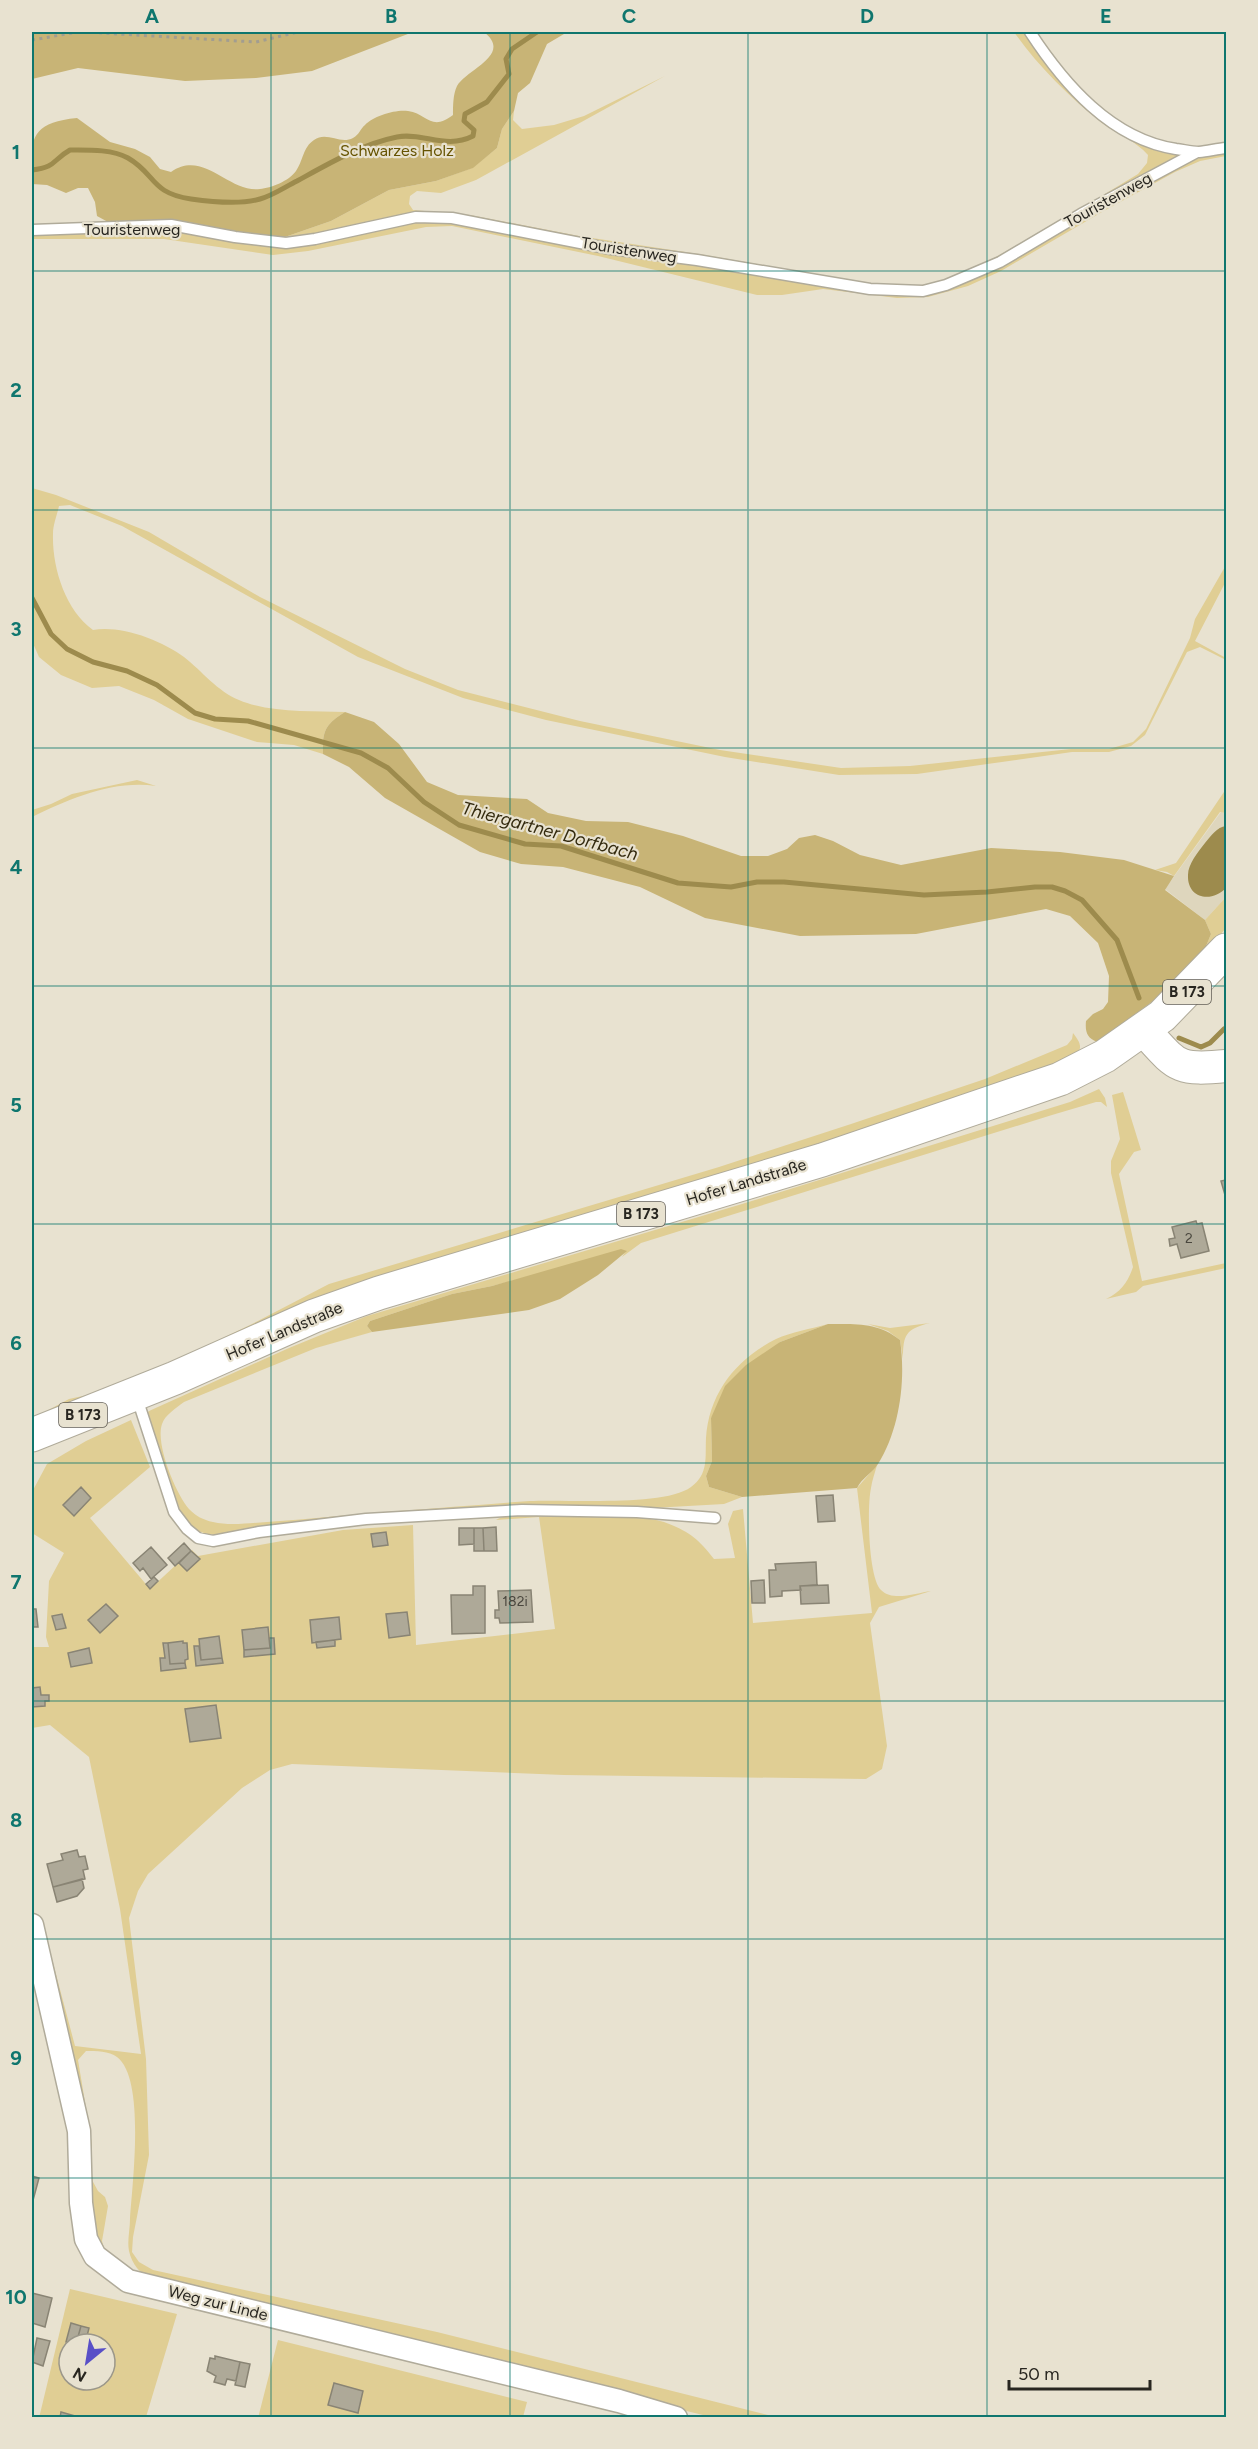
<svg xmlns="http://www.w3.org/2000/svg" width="1258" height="2449" viewBox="0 0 1258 2449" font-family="Figtree,sans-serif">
  <rect width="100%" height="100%" fill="#e8e2d0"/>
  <path fill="#ded6bd" d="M1221 812 1226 813V897L1205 920 1165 889Z"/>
  <path fill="#e0ce94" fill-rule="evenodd" d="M1014 32H1024L1033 44 1124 135 1144 145 1177 154 1178 157 972 272 924 287 871 286 578 239 443 214 282 238 331 221 389 190 436 181 472 168 497 148 502 129 514 111 513 120 522 129 554 125 584 116 665 76 476 180 441 193 417 191 410 196 409 204 413 210 470 215 579 236 705 255 872 284C889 285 905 287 922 285 958 280 992 259 1023 242 1062 220 1100 197 1138 174L1147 163 1148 155C1136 141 1117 134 1102 123 1070 98 1037 65 1014 32Z
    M1226 152V156L1200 161 1175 172 1102 212 1001 271 968 286 928 297 897 298 823 289 782 295H757L598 256 452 226 426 227 308 251 273 255 164 239H32V234L168 229 276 246 407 222H454L856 291 895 295 931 293 1176 167 1202 157Z
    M32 488 56 495 149 532 260 597 405 669 458 690 580 721 720 750 841 768 910 766 1071 749H1109L1133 742 1146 729 1190 638 1195 619 1226 565V581L1195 641 1226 658V660L1200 647 1187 652 1145 735 1131 746 1109 752H1072L917 774 839 775 725 757 546 720 463 698 358 657 122 526 70 505 59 506C57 515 53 525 53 534 52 567 65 610 93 630 121 625 161 640 184 657 202 671 217 691 239 700 269 713 312 711 345 712 325 724 322 732 323 754L294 745 257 742 188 719 154 700 119 686 92 688 61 675 39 657 32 641Z
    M137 780 156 786C112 780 70 799 32 817V810L51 804 72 794Z
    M1226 789V813L1220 812 1174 876 1167 872 1155 870 1176 863Z
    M1226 897V928L1202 956 1211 934 1205 920Z
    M1073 1033C1078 1040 1083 1045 1078 1053L1043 1072 39 1415 69 1399 101 1392 166 1365 250 1325 329 1284 719 1167 851 1124 985 1079 1067 1045 1072 1039Z
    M1099 1089 1105 1098 1107 1107 1101 1102H1096L1052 1115 641 1243 622 1257 626 1251 492 1286 452 1294 370 1321 367 1326 372 1332 316 1348 184 1402C176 1408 165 1415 162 1424 155 1444 176 1494 189 1509 196 1516 203 1520 213 1522 230 1526 249 1523 267 1522 311 1519 354 1514 398 1511 442 1508 486 1504 530 1501 567 1499 664 1507 691 1487 709 1474 705 1457 706 1438 709 1393 736 1359 776 1339 791 1332 811 1329 828 1324L780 1342 711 1418 712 1461 706 1476 709 1487 742 1497 724 1504 634 1509 529 1505 234 1535C208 1535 197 1537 181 1513L146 1414 149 1411 289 1348 367 1316 742 1204 1070 1102Z
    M1123 1092 1141 1150 1134 1152 1119 1174 1142 1281 1226 1263V1268L1143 1286 1136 1292 1106 1299C1121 1292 1128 1282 1133 1267L1111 1173V1161L1120 1139 1112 1095Z
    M930 1323C906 1329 903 1334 903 1359L900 1340 888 1331 868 1324 890 1328Z
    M131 1420 150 1467 90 1518 150 1589 192 1550 198 1556 343 1530 413 1525 416 1645 555 1629 539 1517 496 1520C511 1508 642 1514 664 1522 688 1531 698 1538 714 1559L735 1558 728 1524 733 1511 743 1509 753 1623 872 1613 857 1488 877 1465C875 1473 872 1480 871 1488 867 1506 868 1577 881 1590 893 1602 916 1593 931 1591L879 1607 870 1623 887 1746 882 1769 866 1779 564 1775 292 1764 270 1770 242 1788 148 1874 138 1891 129 1918 146 2059 149 2155 133 2237 132 2252 139 2262 153 2270 437 2332 776 2417H711L151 2279C140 2274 132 2264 129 2251 127 2242 130 2229 130 2219 132 2185 146 2079 117 2057 109 2051 96 2051 86 2051L78 2060 92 2144V2180L98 2191 105 2197 108 2206 102 2241 105 2252 91 2227 78 2077 46 1947 48 1944 75 2046 141 2054 120 1909 89 1757 50 1725 32 1728V1647H49L46 1637 49 1581 64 1553 32 1533V1492L47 1464 86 1441Z
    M70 2289 177 2314 146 2417 39 2418ZM69 2344H105V2380H69Z
    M278 2340 527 2402 523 2417 258 2418Z"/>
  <path fill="#c8b476" d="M32 32H413L312 71 256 78 185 81 78 68 32 79Z
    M484 32H572L564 34 547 44 530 83 518 93 514 111 502 129 497 148 473 168 436 181 389 190 331 221 282 238 108 222 97 216 95 202 88 188H78L66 193 47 185 32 184C31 141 27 123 77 118L110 142 135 149 150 157 160 169 171 172C204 149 228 193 260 189 271 188 289 181 296 171 303 161 303 147 314 140 327 131 340 145 353 138 360 134 360 129 365 125 373 116 396 109 408 111 428 114 431 132 453 115 453 106 453 94 457 86 467 69 513 55 484 32Z
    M345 712 374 722 399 744 427 782 458 795 527 799 548 813 586 821 628 822 683 836 741 856H768L787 849 799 838 815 835 833 841 860 855 901 865 991 848 1060 852 1124 860 1174 876 1165 890 1205 920 1211 934 1202 956 1160 996 1097 1042C1087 1038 1085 1032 1086 1021L1093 1014 1103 1009 1108 1002 1109 976 1098 943 1070 916 1046 909 916 934 800 936 705 918 640 887 563 867 521 864 480 852 385 798 349 767 323 754C322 732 325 724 345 712Z
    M621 1249 627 1251 598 1275 560 1299 529 1310 372 1332 367 1326 370 1321 452 1294 492 1286Z
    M828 1324C855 1324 878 1322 900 1340 906 1379 900 1429 878 1464 872 1473 862 1478 857 1488L742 1497 709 1487 706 1476 712 1461 711 1418 725 1386 746 1365 780 1342Z"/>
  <path fill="#9d8b4d" d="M1226 826V888C1212 903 1187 899 1188 875 1188 864 1198 852 1205 843 1211 836 1217 827 1226 826Z"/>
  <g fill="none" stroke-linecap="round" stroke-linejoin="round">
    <path stroke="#9d8b4d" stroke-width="5" d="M32 170C57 167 52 160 70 150 87 150 112 149 128 158 156 174 150 193 191 199 212 202 240 205 260 199 272 196 285 187 297 181 328 164 362 144 397 137 423 132 446 150 473 136L474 130 464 121 465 114 487 102 509 74 506 59 512 49 537 32
      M32 598 51 634 67 649 93 662 127 671 157 685 195 713 215 719 248 721 361 753 388 768 424 802 459 825 525 844 561 846 678 883 731 887 757 882H784L924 895 987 892 1035 887H1052L1065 891 1082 900 1117 940 1139 998
      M1179 1038 1201 1047 1210 1043 1224 1029"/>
  </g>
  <path fill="#aea998" stroke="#898474" stroke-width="1.5" d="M1226 1180V1195H1225L1221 1181Z
    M1196 1221 1197 1224 1202 1223 1209 1251 1181 1258 1177 1244 1170 1246 1169 1239 1175 1238 1172 1227Z
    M81 1487 91 1498 74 1516 63 1505Z
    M833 1495 835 1521 818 1522 816 1496Z
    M496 1527 497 1551H484L483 1528Z
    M459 1528H474V1544L459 1545Z
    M474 1528H483L484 1551H474Z
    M386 1532 388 1545 373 1547 371 1534Z
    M184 1543 191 1551 175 1566 168 1558Z
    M151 1547 167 1565 151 1579 143 1568 140 1571 133 1563Z
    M191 1551 200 1559 187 1571 179 1563Z
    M816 1562 817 1585 800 1586 801 1590 782 1591V1596L770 1597 769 1570H776L775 1564Z
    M154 1577 158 1581 150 1589 146 1584Z
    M764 1580 765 1603H752L751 1581Z
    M828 1585 829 1603 801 1604 800 1586Z
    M473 1586H485V1633L452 1634 451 1595H473Z
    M531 1590 533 1622 500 1623 499 1618H495V1610H499L498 1591Z
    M106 1604 118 1616 100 1633 88 1620Z
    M32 1609H36L38 1627H32Z
    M407 1612 410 1635 389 1638 386 1614Z
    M62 1614 66 1628 56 1630 52 1616Z
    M339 1617 341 1639 312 1643 310 1620Z
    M268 1627 270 1648 244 1650 242 1630Z
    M219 1636 222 1658 201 1660 199 1639Z
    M269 1638H274L275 1654 244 1657V1650L270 1648Z
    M335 1640V1646L317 1648 316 1642Z
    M183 1641V1643H187L188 1659 185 1660V1663L170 1664 168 1643Z
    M163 1643H168L170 1664 185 1663 186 1668 161 1671 160 1658H165Z
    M194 1646H199L201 1660 222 1658 223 1663 196 1666Z
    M89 1648 92 1663 71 1667 68 1653Z
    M40 1687 41 1695H49V1701H45V1706L32 1707V1688Z
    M216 1705 221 1738 190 1742 185 1709Z
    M77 1850 79 1857 85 1856 88 1869 83 1870 85 1879 53 1887 47 1864 63 1860 61 1854Z
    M82 1879 84 1888 77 1896 57 1902 53 1887Z
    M32 2176 39 2178 32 2204Z
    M32 2293 52 2298 45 2327 32 2323Z
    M71 2323 81 2326 76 2344 66 2342Z
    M81 2326 89 2328 85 2344H76Z
    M37 2338 50 2341 43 2366 32 2362Z
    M215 2356 240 2362 236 2381 227 2379 225 2385 214 2382 216 2376 207 2371 210 2358 215 2359Z
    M240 2362 250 2364 245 2387 235 2385Z
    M334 2383 363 2391 358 2413 328 2405Z
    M61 2412 82 2418H60Z"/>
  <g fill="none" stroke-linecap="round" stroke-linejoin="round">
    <defs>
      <path id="lane" d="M1030 32C1064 84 1111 139 1176 149 1184 150 1192 152 1199 152 1208 151 1217 149 1226 148
        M32 230 171 225 235 237 286 243 315 239 416 217 452 218 611 249 697 260 870 289 923 291 946 285 1000 262 1081 214 1197 152
        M137 1398 174 1512 187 1529 198 1538 213 1541 259 1532 366 1519 522 1510 637 1512 715 1518"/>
      <path id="street" d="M32 1925 79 2131 81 2203 86 2239 95 2256 128 2281 619 2401 676 2418"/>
      <path id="secondary" d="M1144 1030C1177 1066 1176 1071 1226 1066"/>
      <path id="primary" d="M32 1435 175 1378 314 1316 379 1293 822 1160 1060 1079 1105 1056 1162 1016 1226 950"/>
    </defs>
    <use href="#lane" stroke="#b0ab9a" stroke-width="13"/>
    <use href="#street" stroke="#b0ab9a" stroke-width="25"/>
    <use href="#secondary" stroke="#b0ab9a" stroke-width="34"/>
    <use href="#primary" stroke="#b0ab9a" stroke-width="35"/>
    <path stroke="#a29d90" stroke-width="3" stroke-dasharray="3 4.5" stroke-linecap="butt" d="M84 32 256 42 298 32
      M32 40 78 32"/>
    <use href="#lane" stroke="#fff" stroke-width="10"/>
    <use href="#street" stroke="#fff" stroke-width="22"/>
    <use href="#secondary" stroke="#fff" stroke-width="32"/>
    <use href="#primary" stroke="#fff" stroke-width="33"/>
  </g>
  <path fill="none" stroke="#0f766e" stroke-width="1.5" stroke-opacity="0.55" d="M271 32V2418M510 32V2418M748 32V2418M987 32V2418M32 271H1226M32 510H1226M32 748H1226M32 986H1226M32 1224H1226M32 1463H1226M32 1701H1226M32 1939H1226M32 2178H1226"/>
  <g text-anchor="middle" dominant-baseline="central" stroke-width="4.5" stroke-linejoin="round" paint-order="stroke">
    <g font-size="14" fill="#4a473e">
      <text x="1189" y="1238">2</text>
      <text x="515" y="1601">182i</text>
    </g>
    <g fill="#e8e2d0" stroke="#625e55" stroke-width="1.5">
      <rect x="1163" y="980" width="48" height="24" rx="4.5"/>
      <rect x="617" y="1202" width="48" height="24" rx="4.5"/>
      <rect x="59" y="1403" width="48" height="24" rx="4.5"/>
    </g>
    <g font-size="15" font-weight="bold" fill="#282620">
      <text x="1187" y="992">B 173</text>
      <text x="641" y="1214">B 173</text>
      <text x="83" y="1415">B 173</text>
    </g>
    <g font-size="16" fill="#665301" stroke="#e8e2d0">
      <text x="397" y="150">Schwarzes Holz</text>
    </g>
    <g font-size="16" fill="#282620" stroke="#e8e2d0">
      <text transform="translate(1108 200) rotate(-29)">Touristenweg</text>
      <text x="132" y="229">Touristenweg</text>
      <text transform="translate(629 250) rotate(9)">Touristenweg</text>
      <text transform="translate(746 1182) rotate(-17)">Hofer Landstraße</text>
      <text transform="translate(284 1331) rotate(-23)">Hofer Landstraße</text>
      <text transform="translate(218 2303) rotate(14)">Weg zur Linde</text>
    </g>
    <g font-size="18" font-style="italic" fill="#342b0f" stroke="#e8e2d0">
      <text transform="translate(550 831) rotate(15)">Thiergartner Dorfbach</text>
    </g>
  </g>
  <rect width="1258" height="2449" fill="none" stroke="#e8e2d0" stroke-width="66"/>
  <g transform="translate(87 2362) rotate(210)"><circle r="28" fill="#e8e2d0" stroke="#9b978a" stroke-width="1.5"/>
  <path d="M0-4.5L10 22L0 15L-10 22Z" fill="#584fc7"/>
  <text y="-9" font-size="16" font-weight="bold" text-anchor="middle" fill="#282620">N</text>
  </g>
  <path d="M1009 2380v9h141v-9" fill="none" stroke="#282620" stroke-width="3"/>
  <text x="1018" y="2380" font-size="18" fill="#282620" stroke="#e8e2d0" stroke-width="4.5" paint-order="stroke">50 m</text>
  <rect x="33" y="33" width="1192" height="2383" fill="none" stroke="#0f766e" stroke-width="2"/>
  <g font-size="20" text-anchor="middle" font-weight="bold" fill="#0f766e">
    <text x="152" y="23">A</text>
    <text x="391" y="23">B</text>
    <text x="629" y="23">C</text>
    <text x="867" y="23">D</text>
    <text x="1106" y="23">E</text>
    <text x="16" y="159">1</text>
    <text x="16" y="397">2</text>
    <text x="16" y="636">3</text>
    <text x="16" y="874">4</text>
    <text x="16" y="1112">5</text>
    <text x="16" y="1350">6</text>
    <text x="16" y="1589">7</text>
    <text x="16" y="1827">8</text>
    <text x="16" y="2065">9</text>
    <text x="16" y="2304">10</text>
  </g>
</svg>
